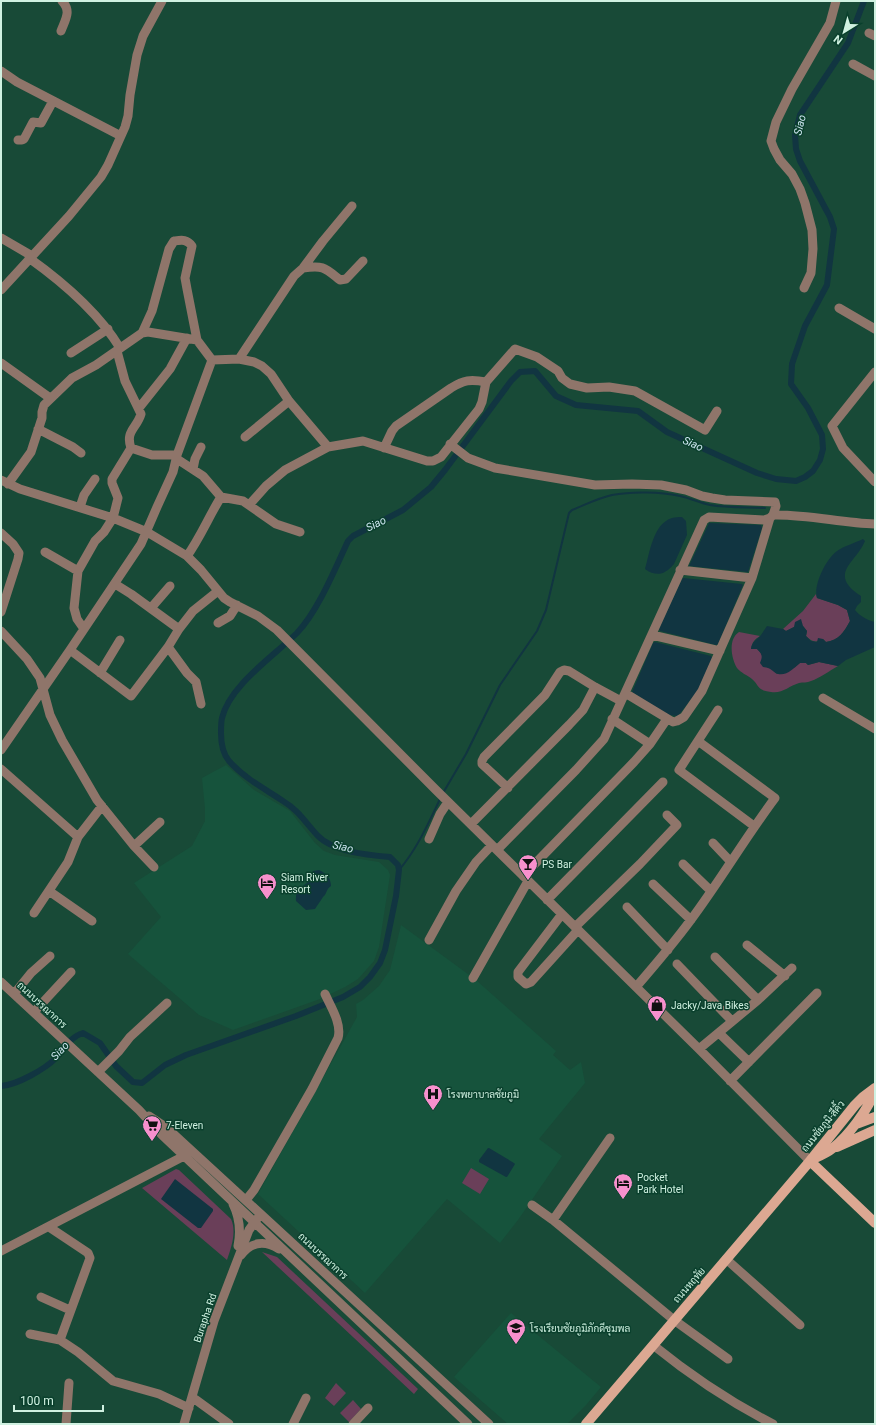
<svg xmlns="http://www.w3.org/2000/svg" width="876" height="1425" viewBox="0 0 876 1425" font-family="Roboto,Sarabun,sans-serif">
  <rect width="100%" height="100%" fill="#184a37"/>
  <path fill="#16533c" d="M226 765 254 790 290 811 315 843 324 851 335 855 379 862 388 870 390 875 379 947 374 961 358 979 345 987 320 999 233 1030 199 1015 128 954 161 917 134 883 192 846 205 821V808L202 778Z
    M401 925 476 980 556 1051 553 1055 570 1070 581 1062 585 1083 539 1139 562 1156 518 1220 500 1243 447 1199 365 1293 258 1194 357 1017 356 1004 363 1000 379 986 390 970Z
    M511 1313 601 1387 586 1405 567 1424H508L454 1377Z"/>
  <path fill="#6a3f59" d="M816 594 817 598 838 605 847 610 850 621C844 632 839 640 826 642L823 639C815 643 812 642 806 636L807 631 803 626 794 627 786 631 783 629 803 611Z
    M739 632 760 636C755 639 752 642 751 649H757C765 656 767 666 777 674L795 667 800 663H806L808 665 819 662 838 666C829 671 820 678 811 681 807 683 803 682 799 683 789 686 782 694 771 692 756 690 760 686 752 679 747 675 741 673 737 668 731 658 728 639 739 632Z
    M471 1168 489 1179 480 1194 462 1183Z
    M176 1169 179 1170 231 1219C237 1232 231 1248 227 1260L142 1188Z
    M262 1252 277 1257 418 1389 414 1394Z
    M336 1383 346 1393 334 1406 325 1398Z
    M353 1400 361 1409 349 1422 340 1413Z"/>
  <path fill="#113541" d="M682 517 686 521 687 535 674 564C665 575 656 577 645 569 650 552 653 524 672 518 675 517 679 517 682 517Z
    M709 523 761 525 762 528 748 572 689 566Z
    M863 539 865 541C856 563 827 574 861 596V602L857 606 855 610C860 616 867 620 875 622V647L846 660 838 666 819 662 808 665 806 663H800C794 668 787 676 778 674 772 672 773 668 763 667L760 663C763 656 762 654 757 649H751C752 641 757 640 761 635 763 632 765 629 767 626L783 629 786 631 794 627 795 622 801 619 803 626 807 631 806 636 811 641 817 642 818 638 823 639 826 642C839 640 844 632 850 621L847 610 838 605 817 598C813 585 826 559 837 551 844 546 855 543 863 539Z
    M683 578 742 584 743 585 718 644 716 645 660 631 659 629 682 579Z
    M655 642 711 656 712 658 698 690 678 716 669 715 632 692 653 643Z
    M319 870C326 873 331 878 331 886 326 889 327 894 323 897 320 902 318 904 315 909L306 910 296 901C295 889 301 888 308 882L310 876 313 871Z
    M488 1148H489L514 1163 515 1164 507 1177H506L479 1162V1160Z
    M175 1179 213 1209V1211L201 1228H198L161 1199Z"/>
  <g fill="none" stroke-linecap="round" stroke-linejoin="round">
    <path stroke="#113541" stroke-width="2" d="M443 793 466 754 500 685 537 631 546 610 569 513 572 510C585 505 598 498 612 495 633 491 660 492 680 496 690 498 700 503 710 505 728 508 747 507 765 508
      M399 870C417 849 428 824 440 799"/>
    <path stroke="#113541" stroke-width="6" d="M1 1086C17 1085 45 1069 56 1058 65 1048 70 1037 83 1033L100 1043 116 1066 133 1082 142 1083 165 1065 186 1055 296 1016 343 997 360 987 370 977 380 963 385 950 396 896 399 870 398 865 390 857C367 855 333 852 317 835 305 822 298 810 283 801 265 789 244 778 229 761 223 754 221 742 221 733 221 728 221 722 222 718 230 685 274 656 297 633 318 611 335 569 348 541L353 536 403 510 431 487 445 470 511 381 520 372 535 371 556 396 576 405 638 411 667 432 757 473 776 479 796 481 805 477 813 471 820 460 823 449 822 435 808 408 791 384 792 364 805 326 827 285 834 229 830 217 800 161 796 149 795 135 800 115 848 43 864 1"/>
    <path stroke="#8f756a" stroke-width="9" d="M61 31C65 20 72 11 62 1
      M869 33 875 36
      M853 64 875 76
      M1 71 17 82 121 136
      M18 140H22L24 139 33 122 41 123 53 101
      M1 238 32 256
      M29 258C64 283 98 312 120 348
      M303 268C324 265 325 268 340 280L346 279 363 261
      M804 288 811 273 813 249 812 230 805 203 800 189 792 174 780 160 774 149 771 141 776 122 792 89 830 23 836 1
      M1 290 69 216 101 177 108 165 125 127 128 116 130 95 137 55 143 36 162 1
      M839 308 875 329
      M142 333 152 311 169 249 174 241C182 240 187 239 192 246L185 278 187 289 197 340 212 360 239 359 254 362 262 366 271 374 289 401 328 447 363 441 427 461H433L441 457 479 409 482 402 486 382 515 349 537 357 558 371 562 378 570 384 587 388 609 387 635 391 705 430 717 411
      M71 353 108 329
      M239 359 294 276 303 268 323 241 352 206
      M1 363 50 398
      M875 372 832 426 843 448 875 482
      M139 408 170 369 187 338
      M38 429 73 447 81 453
      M245 437 289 401
      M450 444 468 458 495 468 595 485 632 484 661 485 686 490 702 496 712 498 725 500 775 502 776 506 773 515
      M131 448 152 455H177
      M384 448 392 431 396 426 451 388C464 380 470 379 486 382
      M177 459 203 476 221 497 243 501 276 524 300 532
      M193 469 195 459 201 447
      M1 480 20 489 113 518 147 532 187 556 201 570 224 598 230 602 258 616 277 630 436 790 699 1049 810 1161
      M8 484 31 452 42 418V412L44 405 72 378 96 365 142 333 148 332 197 340
      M249 505 266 486 285 470 328 447
      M80 507 84 495 95 479
      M1 533 13 544 19 553 18 559 1 612
      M45 552 78 571
      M187 556C200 538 209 516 221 497
      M680 570 752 578
      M115 584 131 594 179 629
      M151 608 170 586
      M218 623 230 616 237 605
      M84 629 77 619 74 608 78 571 95 541 104 532 113 518 118 498 112 483V479L131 448C125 431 137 428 141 414L125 381 117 351
      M1 631 27 659 40 678 50 715 62 740 97 800 134 846 154 867
      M652 635 720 651
      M168 647 187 673 196 682 201 704
      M70 650 131 696 168 647 179 629 193 611 218 591
      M100 673 120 640
      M625 693 673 722 677 721 684 717 702 691 752 578 770 518
      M823 698 875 729
      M718 710 679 770 754 826
      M612 719 650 744
      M1 750 70 650 141 544 157 507 173 472 177 455 212 360
      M1 769 78 837
      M508 788 482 764V761L484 757 545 695 560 672 564 670 569 671 595 687 621 701
      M471 824 569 725 583 710 595 687
      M429 839 440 814 448 802
      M713 843 730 861
      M134 846 160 822
      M497 850 576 770 604 739 704 520 709 517 764 520 770 518 773 515C807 514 841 523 875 524
      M683 864 711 891
      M523 876 634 762 650 744 667 719
      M653 884 691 920
      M49 891 92 921
      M547 900 663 782
      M627 907 668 950
      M34 913 68 862 78 837 102 806
      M562 914 518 972V977L526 984 531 982 578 930
      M575 927 640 864 677 825 667 815
      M429 940 456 891 476 862 492 845
      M747 945 785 976
      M715 957 758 1000
      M677 964 732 1021
      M473 978 528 881
      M1 982 139 1110 162 1135 468 1424
      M636 987C655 965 673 944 690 921 720 881 745 838 775 798L698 741
      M14 994 31 973 50 956
      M34 1012 71 972
      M719 1033 749 1062
      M699 1049 758 1000 792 968
      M98 1072 119 1051 130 1037 167 1003
      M730 1081 817 993
      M149 1116 167 1128 489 1424
      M246 1200 254 1190 312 1089 338 1038C342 1024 331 1007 325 994
      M233 1204C240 1218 241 1231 238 1246
      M532 1205 553 1220 674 1320 728 1359
      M553 1220 610 1138
      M49 1227 88 1253 90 1258 60 1340
      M1 1251 184 1156 188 1152
      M241 1255C251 1242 265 1240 279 1249
      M726 1259 800 1325
      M41 1297 70 1310
      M30 1334 60 1340 78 1352 113 1381 159 1394 189 1408
      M653 1345C690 1375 730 1402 773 1424
      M192 1397 229 1424
      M66 1424 69 1383
      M184 1424 214 1321 249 1230 257 1219
      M293 1424 306 1398
      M353 1424 368 1408"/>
    <path stroke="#dca892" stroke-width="10" d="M856 1124 875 1117
      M837 1147 875 1130
      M813 1159C820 1156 827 1153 833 1148 849 1135 867 1111 875 1091
      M810 1161 875 1223
      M586 1424 810 1161 855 1105 863 1097 875 1088"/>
  </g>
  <defs>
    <symbol id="bar-pin" viewBox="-11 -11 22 30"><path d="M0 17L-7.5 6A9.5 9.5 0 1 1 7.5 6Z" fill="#f790cd" stroke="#0a402d"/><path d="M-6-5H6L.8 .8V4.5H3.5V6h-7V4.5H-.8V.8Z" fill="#111"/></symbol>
    <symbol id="hotel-pin" viewBox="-11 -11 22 30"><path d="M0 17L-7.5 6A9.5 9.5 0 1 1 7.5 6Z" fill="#f790cd" stroke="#0a402d"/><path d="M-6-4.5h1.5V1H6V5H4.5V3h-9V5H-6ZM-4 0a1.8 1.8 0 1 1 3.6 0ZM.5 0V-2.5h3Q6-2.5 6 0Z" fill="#111"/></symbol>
    <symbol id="shop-pin" viewBox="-11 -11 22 30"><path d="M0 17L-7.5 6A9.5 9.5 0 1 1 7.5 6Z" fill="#f790cd" stroke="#0a402d"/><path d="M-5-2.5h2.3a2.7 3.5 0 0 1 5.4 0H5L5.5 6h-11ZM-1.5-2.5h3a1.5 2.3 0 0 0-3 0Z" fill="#111"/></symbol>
    <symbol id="hospital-pin" viewBox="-11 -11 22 30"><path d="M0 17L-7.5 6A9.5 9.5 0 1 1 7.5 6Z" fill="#f790cd" stroke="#0a402d"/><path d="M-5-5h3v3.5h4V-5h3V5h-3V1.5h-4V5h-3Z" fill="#111"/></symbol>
    <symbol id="supermarket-pin" viewBox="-11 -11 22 30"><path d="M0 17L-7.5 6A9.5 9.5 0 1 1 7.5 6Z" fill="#f790cd" stroke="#0a402d"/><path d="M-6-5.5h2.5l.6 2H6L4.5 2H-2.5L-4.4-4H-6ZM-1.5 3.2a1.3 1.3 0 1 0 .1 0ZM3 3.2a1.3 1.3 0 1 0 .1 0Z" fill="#111"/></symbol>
    <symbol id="school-pin" viewBox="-11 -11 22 30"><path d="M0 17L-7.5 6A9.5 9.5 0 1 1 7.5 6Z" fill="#f790cd" stroke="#0a402d"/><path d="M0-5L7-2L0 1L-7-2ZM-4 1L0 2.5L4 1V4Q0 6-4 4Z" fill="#111"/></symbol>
  </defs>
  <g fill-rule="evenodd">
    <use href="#bar-pin" x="517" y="853" width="22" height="30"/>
    <use href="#hotel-pin" x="256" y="872" width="22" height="30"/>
    <use href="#shop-pin" x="646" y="994" width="22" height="30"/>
    <use href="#hospital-pin" x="422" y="1083" width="22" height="30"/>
    <use href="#supermarket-pin" x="141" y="1114" width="22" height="30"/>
    <use href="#hotel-pin" x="612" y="1172" width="22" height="30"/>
    <use href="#school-pin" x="505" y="1317" width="22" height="30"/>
  </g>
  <g text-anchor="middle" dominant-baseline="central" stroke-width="3" stroke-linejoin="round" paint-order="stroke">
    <g font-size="10" fill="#d0f1e1" stroke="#0a402d" text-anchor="start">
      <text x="542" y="864">PS Bar</text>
      <text x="281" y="877">Siam River<tspan x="281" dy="12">Resort</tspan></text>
      <text x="671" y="1005">Jacky/Java Bikes</text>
      <text x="447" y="1094">โรงพยาบาลชัยภูมิ</text>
      <text x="166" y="1125">7-Eleven</text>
      <text x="637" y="1177">Pocket<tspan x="637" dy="12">Park Hotel</tspan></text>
      <text x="530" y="1328">โรงเรียนชัยภูมิภักดีชุมพล</text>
    </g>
    <g font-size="10" fill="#d0f1e1" stroke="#0a402d">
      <text transform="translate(42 1005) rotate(43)">ถนนบรรณาการ</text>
      <text transform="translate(823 1126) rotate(-51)">ถนนชัยภูมิ-สีคิ้ว</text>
      <text transform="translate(323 1256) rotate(43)">ถนนบรรณาการ</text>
      <text transform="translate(689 1285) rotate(-49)">ถนนหฤทัย</text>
      <text transform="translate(205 1318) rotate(-71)">Burapha Rd</text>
    </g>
    <g font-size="11" font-style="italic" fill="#cfe7f1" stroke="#0a402d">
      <text transform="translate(800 125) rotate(-76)">Siao</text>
      <text transform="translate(693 444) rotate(24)">Siao</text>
      <text transform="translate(376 524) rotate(-27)">Siao</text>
      <text transform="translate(343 847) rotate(13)">Siao</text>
      <text transform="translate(60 1051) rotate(-47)">Siao</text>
    </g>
  </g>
  <rect width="876" height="1425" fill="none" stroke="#d0f1e1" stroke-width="4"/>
  <g transform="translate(844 32) rotate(217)" stroke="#0a402d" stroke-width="3" paint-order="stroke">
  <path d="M0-3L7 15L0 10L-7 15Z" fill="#d0f1e1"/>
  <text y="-6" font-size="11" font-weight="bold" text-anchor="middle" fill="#d0f1e1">N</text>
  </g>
  <path d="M14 1405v6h89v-6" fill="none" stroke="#d0f1e1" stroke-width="2"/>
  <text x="20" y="1405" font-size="12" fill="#d0f1e1" stroke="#0a402d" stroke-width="3" paint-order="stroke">100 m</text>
</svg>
